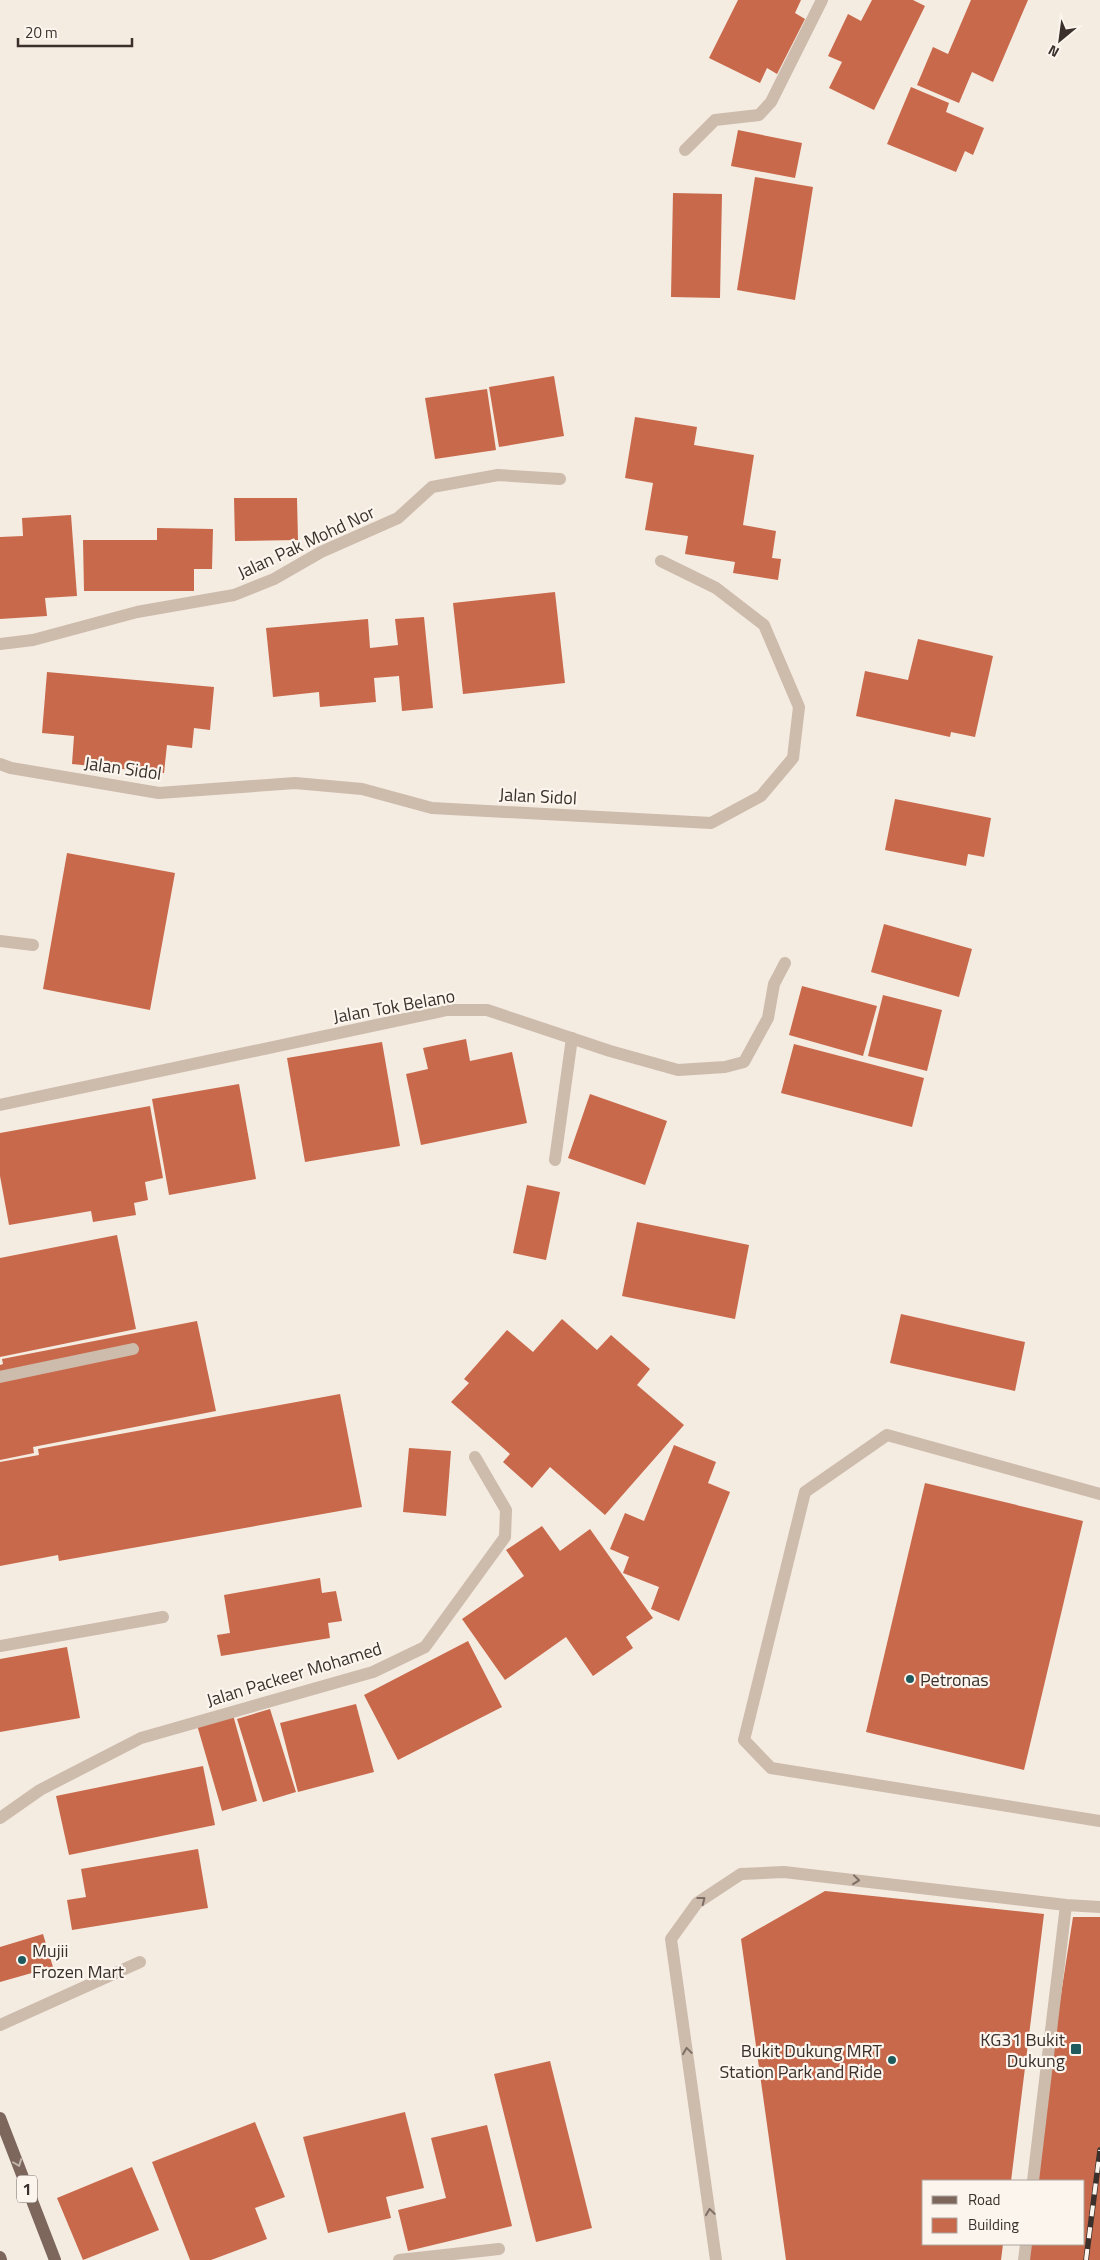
<svg xmlns="http://www.w3.org/2000/svg" width="1100" height="2260" viewBox="0 0 1100 2260" font-family="'Titillium Web',sans-serif">
  <rect width="100%" height="100%" fill="#f4ebe1"/>
  <path fill="#c8694b" d="M738 0H801L795 13 805 19 777 74 767 68 760 83 709 58Z
    M872 0H913L925 6 874 110 829 88 842 62 828 56 848 14 861 21Z
    M971 0H1028L993 82 972 72 959 103 917 85 933 47 948 54Z
    M911 87 949 103 946 112 984 128 973 155 965 151 956 172 887 144Z
    M738 130 802 143 795 178 731 166Z
    M755 177 813 187 795 300 737 290Z
    M673 193 722 194 720 298 671 297Z
    M554 376 564 436 499 447 489 387Z
    M487 389 496 450 435 459 425 398Z
    M635 417 697 427 694 445 754 455 743 525 776 531 772 558 781 559 778 580 733 573 735 562 685 554 688 536 645 530 653 483 625 478Z
    M234 498H297L298 540 235 541Z
    M71 515 77 596 45 598 47 616 0 619V537L23 536 22 518Z
    M157 528 213 529 212 569H194V591H84L83 540H157Z
    M555 592 565 683 463 694 453 603Z
    M424 617 433 708 402 711 399 676 374 678 376 702 320 707 319 692 273 697 266 628 368 619 370 648 398 645 395 619Z
    M918 639 993 656 975 737 951 732 950 737 856 716 865 671 908 680Z
    M47 672 214 687 210 730 194 728 192 748 167 745 164 773 72 764 74 736 42 733Z
    M895 799 991 818 984 857 968 854 966 866 885 850Z
    M67 853 175 873 150 1010 43 989Z
    M884 924 972 949 959 997 871 972Z
    M802 986 877 1006 863 1056 789 1035Z
    M883 995 942 1010 927 1071 868 1056Z
    M466 1039 470 1061 512 1052 527 1123 421 1145 406 1074 428 1069 423 1048Z
    M382 1042 400 1146 305 1162 287 1058Z
    M794 1044 924 1078 912 1127 781 1093Z
    M239 1084 256 1179 169 1195 152 1099Z
    M590 1094 667 1121 645 1185 568 1158Z
    M150 1106 163 1178 145 1182 148 1200 134 1203 136 1215 93 1222 91 1211 9 1225 0 1176V1133Z
    M527 1185 560 1192 546 1260 513 1253Z
    M637 1222 749 1245 735 1319 622 1296Z
    M117 1235 136 1329 0 1357V1258Z
    M901 1314 1025 1342 1015 1391 890 1363Z
    M562 1319 597 1350 611 1335 650 1369 637 1385 684 1425 605 1515 550 1467 532 1488 503 1462 510 1454 451 1402 469 1383 464 1379 507 1330 533 1352Z
    M197 1321 216 1411 33 1447 34 1453 0 1460V1365L3 1364 2 1359Z
    M340 1394 362 1507 59 1561 58 1555 0 1566V1462L39 1455 38 1449Z
    M674 1445 716 1462 708 1483 730 1492 679 1621 651 1609 659 1587 623 1573 629 1557 610 1549 625 1513 644 1521Z
    M409 1448 451 1451 446 1516 403 1512Z
    M925 1483 1083 1521 1024 1770 866 1732Z
    M542 1526 560 1551 590 1529 653 1618 626 1637 633 1648 593 1676 566 1637 505 1680 462 1619 524 1576 506 1550Z
    M320 1578 322 1593 336 1591 342 1621 328 1623 330 1638 221 1656 217 1635 230 1633 224 1595Z
    M468 1641 502 1707 398 1760 364 1695Z
    M67 1647 80 1718 0 1732V1659Z
    M356 1704 374 1772 298 1792 280 1723Z
    M270 1709 296 1792 263 1802 237 1719Z
    M233 1715 257 1801 222 1811 197 1725Z
    M203 1766 215 1825 69 1855 56 1796Z
    M198 1849 208 1908 72 1930 67 1900 86 1897 81 1869Z
    M825 1891 1044 1914 1011 2181H924V2244H1003L1001 2260H786L741 1939Z
    M1073 1917H1100V2260H1020L1022 2244H1084V2181H1032Z
    M43 1934 53 1967 0 1982V1947Z
    M550 2061 592 2228 536 2242 494 2074Z
    M405 2112 424 2188 386 2197 391 2218 328 2233 303 2137Z
    M255 2122 285 2197 255 2208 267 2239 211 2260H190L152 2162Z
    M487 2125 512 2226 408 2251 398 2210 446 2198 431 2138Z
    M132 2167 159 2230 83 2260 57 2198Z"/>
  <g fill="none" stroke-linecap="round" stroke-linejoin="round">
    <path stroke="#cdbbac" stroke-width="12" d="M0 941 33 945
      M555 1160 572 1038
      M0 1377 133 1349
      M1100 1494 887 1435 805 1492 744 1740 771 1768 1100 1821
      M0 1646 163 1617
      M1066 1905 1100 1907
      M0 2025 140 1962
      M716 2260 671 1939 697 1903 741 1874 784 1872 1066 1905 1033 2181
      M1024 2260 1026 2244"/>
    <path stroke="#cdbbac" stroke-width="12" d="M685 150 715 120 759 115 771 102 822 0
      M0 644 33 640 137 612 234 595 274 579 321 552 398 518 432 487 498 475 560 479
      M0 764 11 768 159 793 295 783 362 789 432 808 711 823 761 796 793 758 799 707 764 625 716 588 661 561
      M0 1105 447 1010H487L610 1051 678 1070 725 1067 744 1062 768 1018 774 984 785 963
      M0 1818 40 1790 141 1738 373 1672 425 1647 505 1537 506 1510 475 1457
      M399 2260 499 2249"/>
    <path stroke="#7d675c" stroke-width="12" d="M0 2118 55 2260
      M0 2257 1 2260"/>
    <defs>
      <path id="rail" d="M1086 2260 1100 2150"/>
    </defs>
    <use href="#rail" stroke="#3b302b" stroke-width="5.5"/>
    <use href="#rail" stroke="#fbf5ee" stroke-width="4" stroke-dasharray="11" stroke-linecap="butt"/>
  </g>
  <defs><path id="oneway-chevron" d="M-2-3.5L2.5 0L-2 3.5" fill="none" stroke-width="1.6" stroke-linecap="round" stroke-linejoin="round" transform="scale(1.25)"/></defs>
  <g stroke="#7d6f65">
    <use href="#oneway-chevron" transform="translate(856 1880) rotate(6)"/>
    <use href="#oneway-chevron" transform="translate(702 1900) rotate(-38)"/>
    <use href="#oneway-chevron" transform="translate(687 2051) rotate(-98)"/>
    <use href="#oneway-chevron" transform="translate(710 2212) rotate(-98)"/>
  </g>
  <use stroke="#c2b5ac" href="#oneway-chevron" transform="translate(18 2163) rotate(69)"/>
  <g fill="#1f5a5e" stroke="#fbf5ee" stroke-width="2">
    <circle cx="910" cy="1679" r="5"/>
    <circle cx="22" cy="1960" r="5"/>
    <rect x="1070" y="2043" width="12" height="12" rx="2.5"/>
    <circle cx="892" cy="2060" r="5"/>
  </g>
  <g text-anchor="middle" dominant-baseline="central" stroke-width="4.5" stroke-linejoin="round" paint-order="stroke">
    <rect fill="#fbf5ee" stroke="#756b66" stroke-width="1" x="17" y="2175.5" width="20" height="27" rx="4"/>
    <g font-size="16" font-weight="bold" fill="#3b302b">
      <text x="27" y="2189">1</text>
    </g>
    <g font-size="18" fill="#3b302b" stroke="#fbf5ee">
      <text transform="translate(306 542) rotate(-25)">Jalan Pak Mohd Nor</text>
      <text transform="translate(123 768) rotate(8)">Jalan Sidol</text>
      <text transform="translate(538 796) rotate(3)">Jalan Sidol</text>
      <text transform="translate(394 1006) rotate(-10)">Jalan Tok Belano</text>
      <text transform="translate(294 1674) rotate(-17)">Jalan Packeer Mohamed</text>
    </g>
    <g font-size="18" fill="#3b302b" stroke="#fbf5ee" text-anchor="start">
      <text x="920" y="1679">Petronas</text>
      <text x="32" y="1950">Mujii<tspan x="32" dy="21">Frozen Mart</tspan></text>
      <text x="1065" y="2039" text-anchor="end">KG31 Bukit<tspan x="1065" dy="21">Dukung</tspan></text>
      <text x="882" y="2050" text-anchor="end">Bukit Dukung MRT<tspan x="882" dy="21">Station Park and Ride</tspan></text>
    </g>
  </g>
  <rect x="922" y="2180" width="162" height="65" fill="#fbf5ee" stroke="#aea6a0"/>
  <rect x="932" y="2196" width="25" height="8" fill="#7d675c" stroke="#aea6a0"/>
  <text x="968" y="2205" font-size="15" fill="#3b302b">Road</text>
  <rect x="932" y="2218" width="25" height="15" fill="#c8694b" stroke="#aea6a0"/>
  <text x="968" y="2230" font-size="15" fill="#3b302b">Building</text>
  <g transform="translate(1060 40) rotate(209)" stroke="#fbf5ee" stroke-width="4" paint-order="stroke">
  <path d="M0-4L9 19L0 12L-9 19Z" fill="#3b302b"/>
  <text y="-8" font-size="14" font-weight="bold" text-anchor="middle" fill="#3b302b">N</text>
  </g>
  <path d="M18 38v8h114v-8" fill="none" stroke="#3b302b" stroke-width="2.5"/>
  <text x="25" y="38" font-size="15" fill="#3b302b" stroke="#fbf5ee" stroke-width="4" paint-order="stroke">20 m</text>
</svg>
